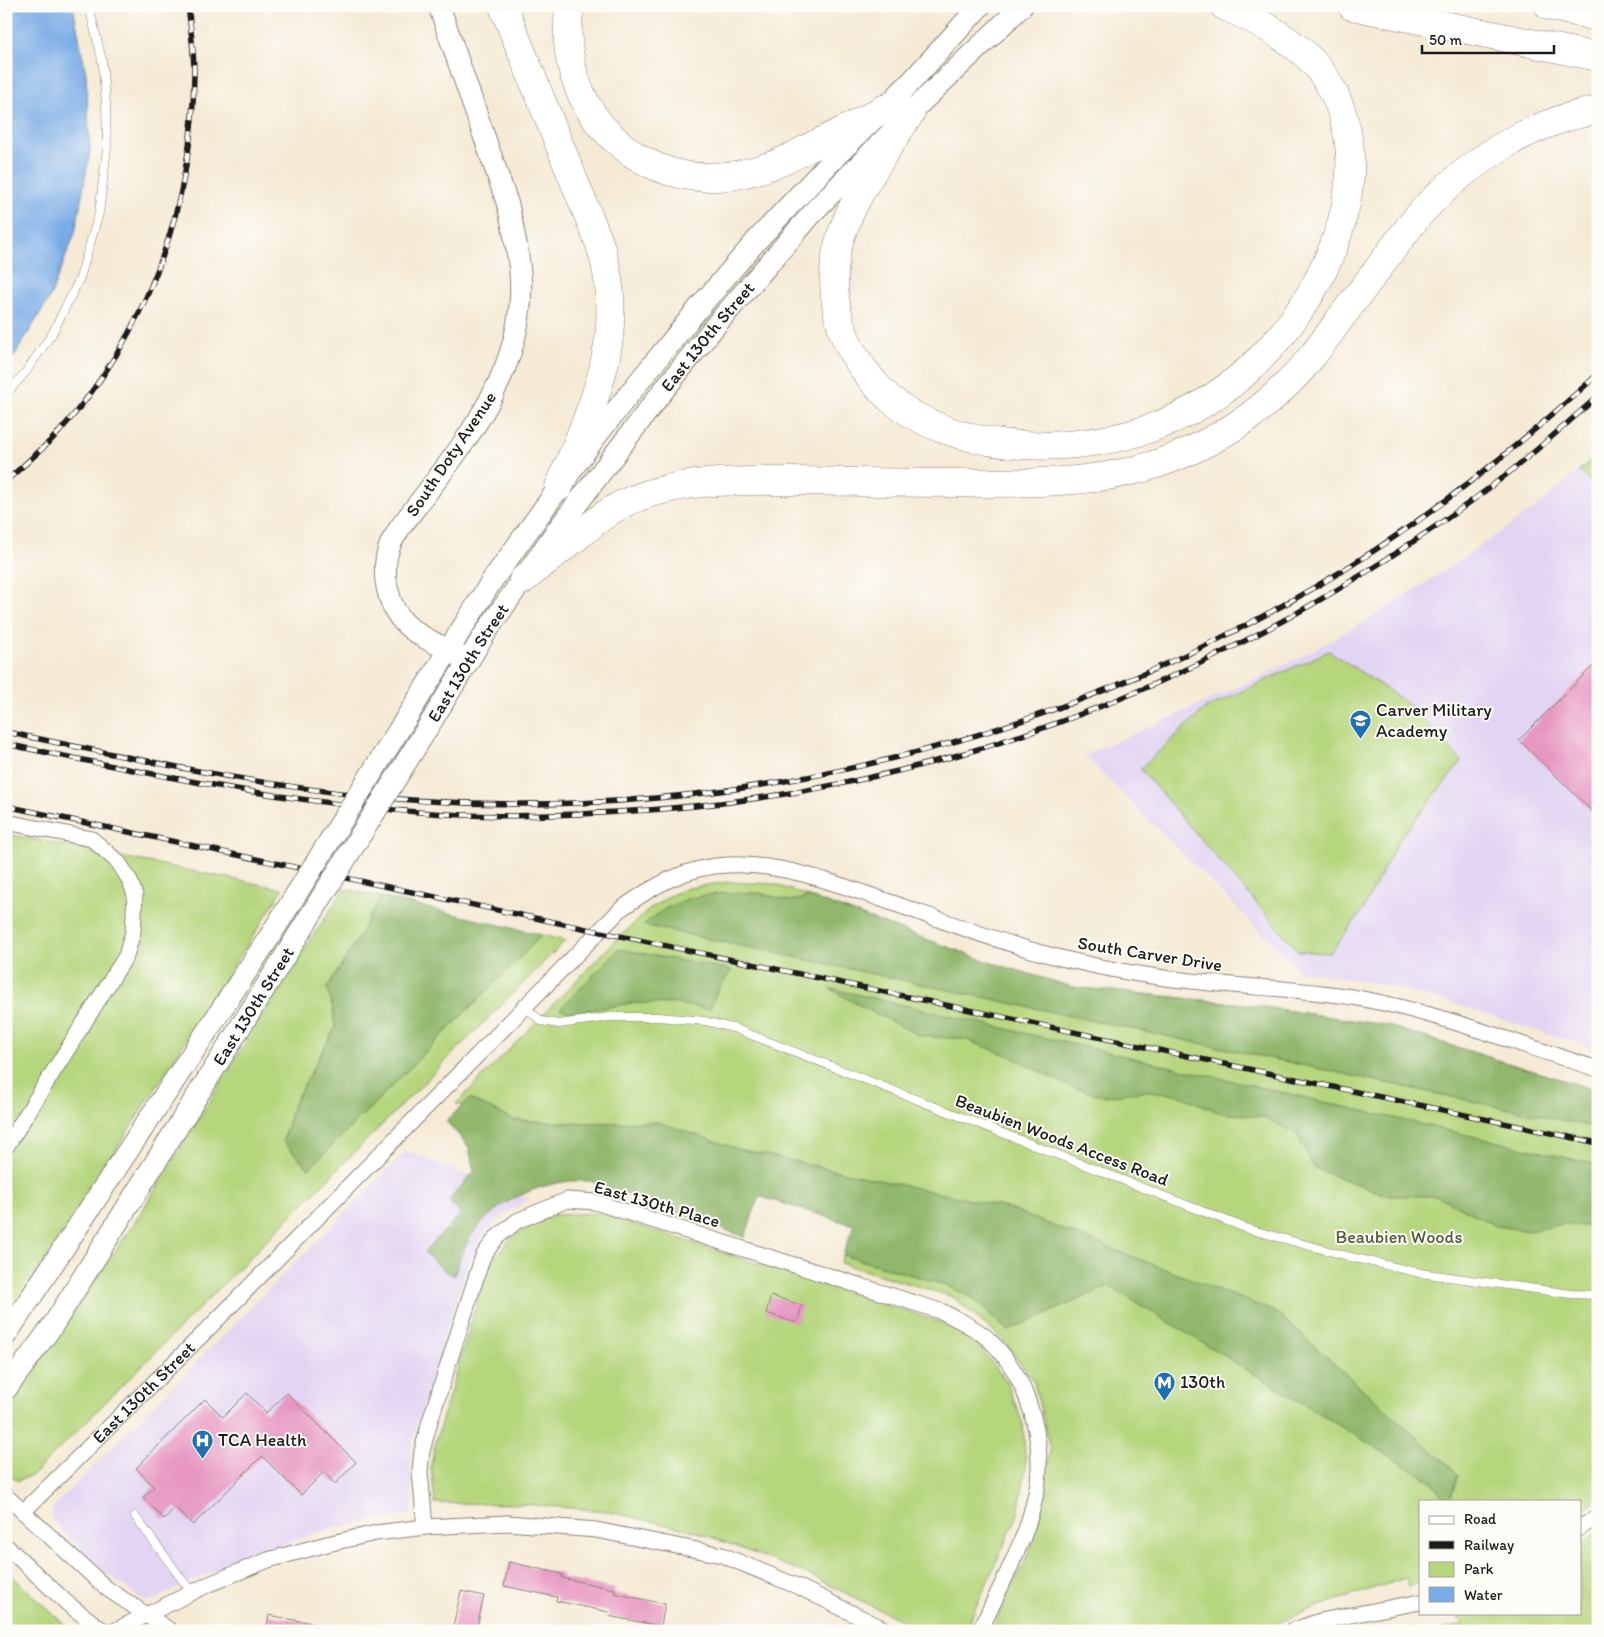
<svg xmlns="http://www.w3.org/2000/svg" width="1604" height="1637" viewBox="0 0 1604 1637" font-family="Itim,sans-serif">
  <rect width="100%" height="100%" fill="#fdfcf7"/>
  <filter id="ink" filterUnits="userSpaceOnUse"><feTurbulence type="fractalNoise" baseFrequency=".02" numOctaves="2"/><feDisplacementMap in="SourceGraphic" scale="10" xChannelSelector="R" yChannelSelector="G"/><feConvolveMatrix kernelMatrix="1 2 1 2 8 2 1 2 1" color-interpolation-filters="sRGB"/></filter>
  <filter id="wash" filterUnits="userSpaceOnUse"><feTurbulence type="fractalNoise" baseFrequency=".0096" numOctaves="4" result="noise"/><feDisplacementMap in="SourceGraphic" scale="20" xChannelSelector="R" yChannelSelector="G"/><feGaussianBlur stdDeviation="1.12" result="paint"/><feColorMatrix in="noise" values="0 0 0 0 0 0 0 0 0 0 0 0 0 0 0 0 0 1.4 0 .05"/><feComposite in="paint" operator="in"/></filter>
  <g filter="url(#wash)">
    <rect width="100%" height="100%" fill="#f5ead5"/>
    <path fill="#e2d4f3" d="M1598 454V1050L1445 1001 1370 982 1300 971 1084 755 1160 723 1303 656 1370 618 1435 577 1534 509Z
      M406 1151 529 1199 501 1217 483 1236 467 1266 413 1438 410 1461 412 1510 409 1515 332 1528 281 1545 226 1565 151 1601 147 1602 141 1599 95 1564 53 1521 51 1514 53 1507Z"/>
    <path fill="#b5d67d" stroke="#68794c" d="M1598 454V489L1579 471Z
      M1329 651 1409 704 1462 761 1398 841 1363 910 1330 953 1298 951 1140 769 1206 708Z
      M6 834 283 889 6 1321Z
      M728 882 774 884 986 961 1072 987 1243 1004 1385 1025 1598 1091V1498L1580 1512V1501H1420V1583L1409 1586 1406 1578 1316 1607 1259 1631H991L1035 1539 1050 1450 1034 1382 1002 1339 953 1297 840 1263 843 1255 946 1285 974 1299 990 1313 1056 1310 854 1225 456 1104 612 944 651 908 669 896 688 888Z
      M344 889 381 897 354 945 327 988 333 1009 335 1028 293 1105 283 1141 309 1169 542 935 565 941 33 1475 18 1481 6 1473V1412L139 1216 281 985Z
      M599 1213 943 1323 978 1345 1006 1381 1023 1424 1026 1467 1018 1514 965 1631H923L803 1572 695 1531 605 1511 524 1504 435 1503 431 1465 436 1440 488 1266 513 1236 553 1215Z
      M1598 1532V1631H1437L1464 1624 1453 1613H1580V1544Z
      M9 1573 71 1631H6V1576Z"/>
    <path fill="#90b76c" stroke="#566a44" d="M721 893H760L790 901 810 897 986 961 1072 987 1243 1004 1385 1025 1598 1091V1128L643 925 666 908 690 898Z
      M381 897 542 935 309 1169 283 1141 293 1105 335 1028 333 1009 327 988 354 945Z
      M619 949 732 970 716 993 710 1009 675 1004 632 1003 572 1013 560 1009Z
      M829 988 1598 1165V1227L1562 1224 1530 1231 1496 1226 1438 1196H1389L1314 1168 1296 1133 1263 1117 1221 1113 1178 1095 1151 1091 1103 1096 1069 1086 1009 1056 964 1039 920 1036 853 1002Z
      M470 1099 514 1120 575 1123 658 1122 738 1149 1007 1208 1276 1312 1458 1474 1450 1501H1445L1434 1483 1109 1286 1008 1331 974 1299 946 1285 843 1255 854 1225 759 1196 745 1237 590 1181C582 1181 572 1180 563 1182 531 1187 495 1204 475 1231 464 1244 459 1260 454 1276L443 1269 424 1252 461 1214 448 1201 474 1172 469 1147 446 1121Z"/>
    <path fill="#79ace6" stroke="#4a6481" d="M6 6H73L86 74 90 152 75 233 50 297 13 358 6 365Z"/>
    <g id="blocks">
      <path fill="#e797c2" d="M1598 661V817L1519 740Z
        M771 1296 802 1305 797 1323 766 1313Z
        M247 1393 266 1413 287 1393 356 1462 335 1484 324 1472 301 1495 262 1456 193 1525 175 1507 164 1519 143 1497 154 1487 136 1468 205 1399 223 1417Z
        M509 1562 562 1574V1578L615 1589 614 1593 665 1604 661 1626 608 1616 609 1612 556 1601 557 1597 504 1586Z
        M461 1591 484 1596 476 1631H452Z
        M269 1615 315 1624 314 1631H266Z"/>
    </g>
  </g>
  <g filter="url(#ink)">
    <use href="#blocks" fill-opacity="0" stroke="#888378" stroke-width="1"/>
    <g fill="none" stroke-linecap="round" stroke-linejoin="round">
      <defs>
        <path id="lane" d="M6 394 25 373 52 334 80 278 99 213 107 148 106 104 102 60 89 6
          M525 1007 541 1021 559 1024 609 1017H658L705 1021 736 1029 1248 1229 1351 1257 1420 1273 1571 1294 1598 1295
          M135 1516 192 1593"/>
        <g id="street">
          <path d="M6 822 92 839 119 863 130 881 135 895 133 932 126 956 6 1147"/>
          <path d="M6 1496 106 1588 171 1631"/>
          <path id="s1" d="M23 1512 208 1329 621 909C653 886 687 866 728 865 781 863 832 882 881 899 942 920 1003 944 1065 959 1110 970 1155 978 1201 982 1255 988 1310 989 1363 999 1443 1014 1520 1045 1598 1069"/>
          <path d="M425 1527 420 1472 422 1451 430 1421 483 1256 496 1238 517 1221 567 1200 595 1202 943 1312C958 1320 975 1327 988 1339 1022 1369 1040 1422 1039 1467 1039 1486 1033 1508 1027 1526 1023 1540 1016 1552 1011 1565 1001 1587 990 1609 980 1631"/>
          <path d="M1580 1528 1598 1516"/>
          <path d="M6 1546 68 1604 104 1631"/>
          <path d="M114 1631 207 1585 268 1560 327 1544 376 1533 425 1527 508 1523 596 1530 722 1555 799 1587 888 1631"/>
          <path d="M1291 1631 1320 1621 1420 1602"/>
        </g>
        <g id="secondary">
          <path d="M439 6 508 205C513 227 518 250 520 273 529 374 455 454 399 529 397 534 393 538 391 543 379 570 387 610 410 628 423 639 446 648 461 657"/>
          <path d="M400 728 491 582 593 440 641 379 697 310 757 240 837 155 910 83 980 6"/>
          <path id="s2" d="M420 740 486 632 558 529 659 396 715 326 817 208 911 112 1022 6"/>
          <path d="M6 1335 270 936"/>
          <path id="s3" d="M6 1389 53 1325 290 948"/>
        </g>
        <path id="highway" d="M503 6 599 242C630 333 593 405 559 487
          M570 6C563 45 572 85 595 118 605 132 619 144 633 154 679 185 729 182 778 163 791 158 804 150 816 144 839 133 861 122 883 109
          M1352 6 1598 57
          M1549 6 1598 17
          M911 112C884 155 841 211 835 262 831 298 840 338 862 367 872 381 884 395 898 405 967 456 1085 455 1162 424 1225 398 1274 353 1309 296 1331 260 1347 217 1350 175 1353 129 1336 79 1300 50 1278 32 1250 17 1224 6
          M523 580C541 565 559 551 577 537 596 521 611 508 634 499 685 478 741 481 794 481 853 482 911 483 969 483 1038 483 1108 484 1173 458 1213 442 1252 418 1283 388 1306 367 1324 341 1342 316 1359 294 1375 273 1391 251 1404 234 1416 217 1431 202 1476 157 1534 121 1598 110"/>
      </defs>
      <use href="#lane" stroke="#888378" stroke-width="9"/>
      <use href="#street" stroke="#888378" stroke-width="17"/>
      <use href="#secondary" stroke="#888378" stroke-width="23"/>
      <use href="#highway" stroke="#888378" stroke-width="29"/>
      <use href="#lane" stroke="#fff" stroke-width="8"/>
      <use href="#street" stroke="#fff" stroke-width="15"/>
      <use href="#secondary" stroke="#fff" stroke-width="21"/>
      <use href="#highway" stroke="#fff" stroke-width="28"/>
      <defs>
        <path id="rail" d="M6 481C24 465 43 449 59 432 147 334 193 206 194 74 194 52 191 29 188 6
          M6 732C140 760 275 790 412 800 725 823 1040 746 1310 590 1415 530 1509 455 1598 374
          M6 744C157 776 308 807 463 815 514 817 565 815 617 812 925 796 1208 689 1459 510 1508 476 1553 436 1598 396
          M6 806 1598 1143"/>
      </defs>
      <use href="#rail" stroke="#1c1c1c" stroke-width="5.5"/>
      <use href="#rail" stroke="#fdfcf7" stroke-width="4" stroke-dasharray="11" stroke-linecap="butt"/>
      <defs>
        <path id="secondary-bridge" d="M270 936 400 728
          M290 948 420 740"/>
      </defs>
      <use href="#secondary-bridge" stroke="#888378" stroke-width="23" stroke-linecap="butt"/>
      <use href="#secondary-bridge" stroke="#fff" stroke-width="21"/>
    </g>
  </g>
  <defs>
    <symbol id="school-pin" viewBox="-11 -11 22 30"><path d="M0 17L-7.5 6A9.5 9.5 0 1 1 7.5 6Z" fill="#1f6fb2" stroke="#fdfcf7"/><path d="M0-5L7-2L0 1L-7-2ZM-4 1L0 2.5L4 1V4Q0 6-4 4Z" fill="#fff"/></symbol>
    <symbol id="metro-pin" viewBox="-11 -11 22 30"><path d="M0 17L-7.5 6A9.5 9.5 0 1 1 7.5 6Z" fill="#1f6fb2" stroke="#fdfcf7"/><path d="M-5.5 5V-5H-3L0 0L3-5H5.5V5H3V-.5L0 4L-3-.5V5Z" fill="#fff"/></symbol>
    <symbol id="hospital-pin" viewBox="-11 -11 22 30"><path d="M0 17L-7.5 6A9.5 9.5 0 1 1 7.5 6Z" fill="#1f6fb2" stroke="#fdfcf7"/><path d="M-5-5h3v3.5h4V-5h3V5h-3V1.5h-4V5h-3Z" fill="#fff"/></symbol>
  </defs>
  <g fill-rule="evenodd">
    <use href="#school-pin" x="1348" y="708" width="25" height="34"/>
    <use href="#metro-pin" x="1152" y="1370" width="25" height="34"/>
    <use href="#hospital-pin" x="190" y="1428" width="25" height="34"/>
  </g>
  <g text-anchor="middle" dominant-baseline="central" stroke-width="4" stroke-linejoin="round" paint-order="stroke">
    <g font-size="18" fill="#1c1c1c" stroke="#fdfcf7">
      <text stroke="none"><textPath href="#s2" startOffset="496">East 130th Street</textPath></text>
      <text transform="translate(451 454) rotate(-56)">South Doty Avenue</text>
      <text stroke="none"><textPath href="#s2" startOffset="91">East 130th Street</textPath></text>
      <text transform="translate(1150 954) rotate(9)">South Carver Drive</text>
      <text stroke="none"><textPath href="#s3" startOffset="456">East 130th Street</textPath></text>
      <text transform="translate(1062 1140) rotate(21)">Beaubien Woods Access Road</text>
      <text transform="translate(657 1204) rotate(16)">East 130th Place</text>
      <text stroke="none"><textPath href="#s1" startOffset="170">East 130th Street</textPath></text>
    </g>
    <g font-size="18" fill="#1c1c1c" stroke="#fdfcf7" text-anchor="start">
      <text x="1376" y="710">Carver Military<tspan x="1376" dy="21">Academy</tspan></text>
      <text x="1180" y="1382">130th</text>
      <text x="218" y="1440">TCA Health</text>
    </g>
    <g font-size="18" fill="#525d3e" stroke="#fdfcf7">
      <text x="1399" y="1237">Beaubien Woods</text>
    </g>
  </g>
  <rect width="1604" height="1637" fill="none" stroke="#fdfcf7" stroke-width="25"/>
  <rect x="1419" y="1500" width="162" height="115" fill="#fdfcf7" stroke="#a3a29f"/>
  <rect x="1429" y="1516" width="25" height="8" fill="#ffffff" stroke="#a3a29f"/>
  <text x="1464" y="1524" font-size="15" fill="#1c1c1c">Road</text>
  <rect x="1429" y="1541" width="25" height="8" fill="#1c1c1c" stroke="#a3a29f"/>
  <text x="1464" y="1550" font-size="15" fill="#1c1c1c">Railway</text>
  <rect x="1429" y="1562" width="25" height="15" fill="#b5d67d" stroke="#a3a29f"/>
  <text x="1464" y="1574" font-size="15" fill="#1c1c1c">Park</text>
  <rect x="1429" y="1587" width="25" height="15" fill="#79ace6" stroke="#a3a29f"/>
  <text x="1464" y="1600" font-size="15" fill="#1c1c1c">Water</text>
  <path d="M1422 45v8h132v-8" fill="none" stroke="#1c1c1c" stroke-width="2.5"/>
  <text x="1429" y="45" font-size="15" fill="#1c1c1c" stroke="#fdfcf7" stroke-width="4" paint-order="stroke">50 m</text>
</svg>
